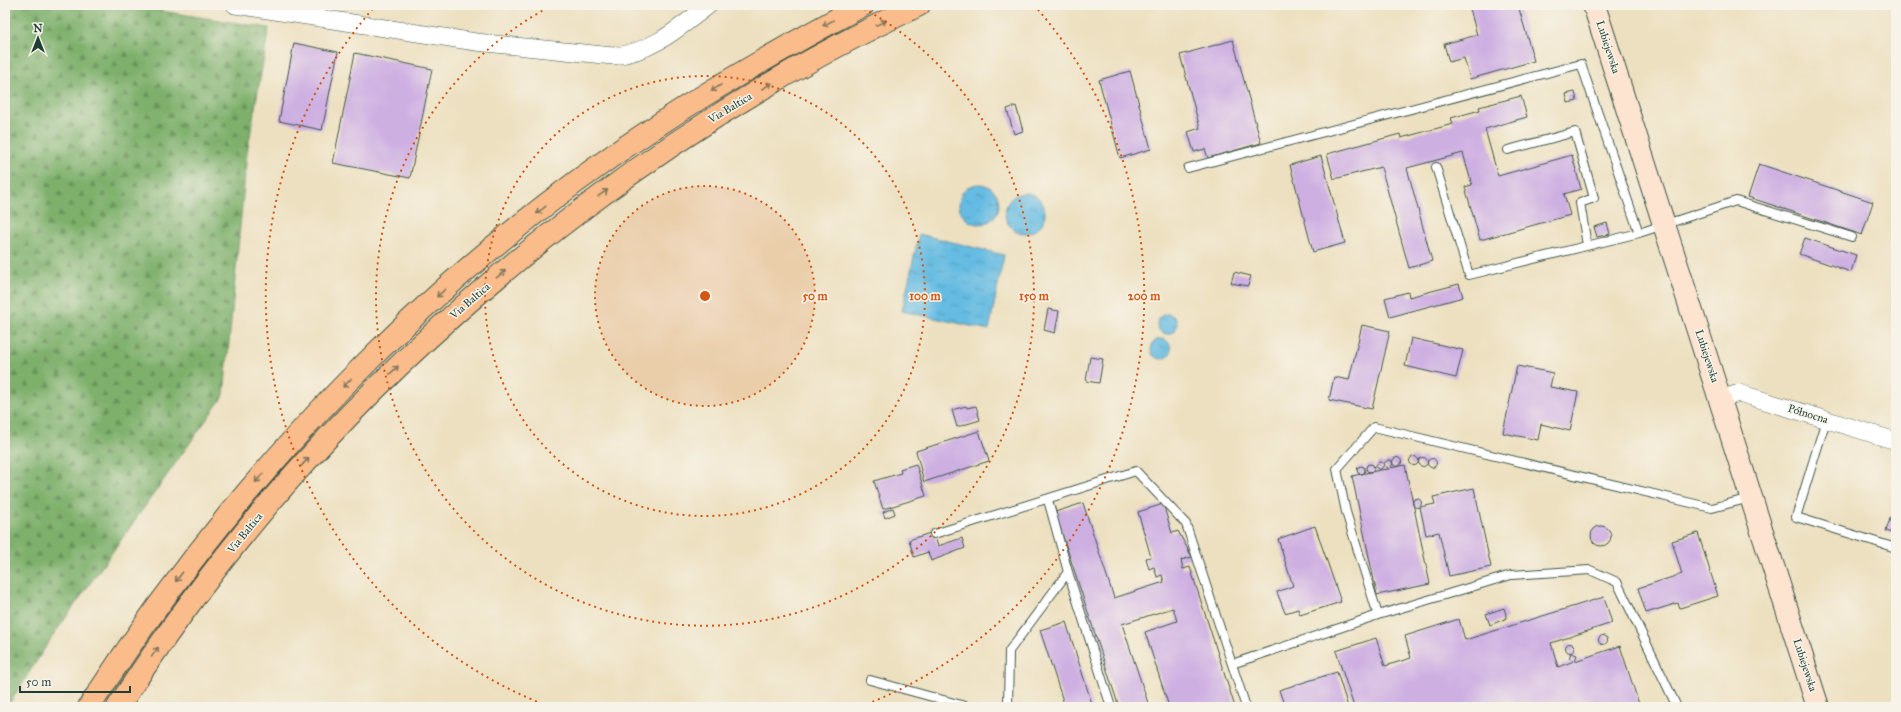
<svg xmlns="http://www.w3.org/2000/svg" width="1901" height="712" viewBox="0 0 1901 712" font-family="'IM FELL Great Primer',serif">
  <defs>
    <pattern id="forest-firs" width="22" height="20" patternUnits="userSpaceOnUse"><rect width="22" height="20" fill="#7eb06c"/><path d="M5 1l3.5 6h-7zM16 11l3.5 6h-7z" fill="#67905a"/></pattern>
    <pattern id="water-ripples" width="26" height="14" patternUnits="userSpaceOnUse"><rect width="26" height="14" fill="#65bbe2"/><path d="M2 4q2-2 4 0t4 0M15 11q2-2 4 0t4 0" fill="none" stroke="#5399b8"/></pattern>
  </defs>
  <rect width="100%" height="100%" fill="#f7f3e8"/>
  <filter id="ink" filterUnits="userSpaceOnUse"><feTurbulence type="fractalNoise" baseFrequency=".025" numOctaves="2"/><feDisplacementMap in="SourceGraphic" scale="8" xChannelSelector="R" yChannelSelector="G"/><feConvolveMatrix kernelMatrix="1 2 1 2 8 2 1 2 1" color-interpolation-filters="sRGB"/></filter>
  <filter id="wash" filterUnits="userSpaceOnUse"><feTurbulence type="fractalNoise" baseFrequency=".012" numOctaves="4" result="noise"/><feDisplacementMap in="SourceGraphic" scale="16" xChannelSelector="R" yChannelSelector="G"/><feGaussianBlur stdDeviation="0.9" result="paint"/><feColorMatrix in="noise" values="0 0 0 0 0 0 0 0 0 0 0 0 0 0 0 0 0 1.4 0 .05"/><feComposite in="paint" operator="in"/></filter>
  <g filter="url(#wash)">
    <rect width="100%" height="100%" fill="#ede0c0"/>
    <path fill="url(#forest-firs)" stroke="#4e7650" d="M5 5H124L269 28 247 153 224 395 52 637 7 707H5Z"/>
    <path fill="url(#water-ripples)" stroke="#427c8b" d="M959 204a20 20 0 1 1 40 0a20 20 0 1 1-40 0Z
      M1005 213a20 20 0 1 1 40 0a20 20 0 1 1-40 0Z
      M919 234 1004 255 989 330 902 311Z
      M1157 324a10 10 0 1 1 20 0a10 10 0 1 1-20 0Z
      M1151 349a10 10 0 1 1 20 0a10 10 0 1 1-20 0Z"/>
    <g id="blocks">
      <path fill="#cdafe2" d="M1469 5H1518L1534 61 1470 79 1464 58 1449 62 1444 44 1477 35Z
        M1233 40 1261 143 1208 158 1205 149 1194 152 1188 132 1200 128 1180 55Z
        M294 43 338 52 322 130 279 121Z
        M355 53 432 69 410 178 333 163Z
        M1130 71 1151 149 1120 158 1099 80Z
        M1575 92 1577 101 1568 103 1566 94Z
        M1521 96 1527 117 1485 129 1498 176 1572 155 1581 189 1564 194 1570 215 1480 240 1465 187 1472 185 1463 153 1407 168 1432 261 1409 268 1381 167 1334 179 1327 154 1400 134 1401 138 1453 124 1451 118 1480 110 1479 107Z
        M1016 106 1023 131 1014 134 1007 109Z
        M1321 156 1345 243 1313 252 1290 165Z
        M1759 164 1873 202 1862 235 1748 197Z
        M1607 223 1610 234 1597 237 1594 227Z
        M1805 238 1856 255 1851 272 1799 254Z
        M1234 272 1251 276 1248 286 1231 283Z
        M1459 284 1463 297 1390 317 1385 298 1408 292 1409 297Z
        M1048 309 1059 311 1055 333 1044 330Z
        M1362 325 1390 331 1372 409 1329 400 1334 377 1349 380Z
        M1411 338 1463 350 1456 378 1405 366Z
        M1090 357 1103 359 1099 383 1086 381Z
        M1517 366 1553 373 1550 387 1578 392 1570 431 1541 424 1538 440 1503 433Z
        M966 406 967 408 976 406 980 420 957 427 952 410Z
        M979 431 989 461 924 482 916 451Z
        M1409.5 461a4.5 4.5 0 1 1 9 0a4.5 4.5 0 1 1-9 0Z
        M1418.5 462a4.5 4.5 0 1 1 9 0a4.5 4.5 0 1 1-9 0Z
        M1392.5 462a4.5 4.5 0 1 1 9 0a4.5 4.5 0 1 1-9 0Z
        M1427.5 463a4.5 4.5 0 1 1 9 0a4.5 4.5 0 1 1-9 0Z
        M1388 460H1391L1393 464 1390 468 1405 465 1430 584 1377 595 1352 476 1380 470 1375 467 1376 465 1379 462H1382L1384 465 1380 470 1389 469 1384 465V463Z
        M1366 468a4 4 0 1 1 8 0a4 4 0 1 1-8 0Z
        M916 464 926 496 883 509 874 481 901 473 900 469Z
        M1357 470a4 4 0 1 1 8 0a4 4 0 1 1-8 0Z
        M1474 488 1491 567 1449 576 1439 532 1426 535 1420 507 1435 504 1433 497Z
        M1412.5 503a4.5 4.5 0 1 1 9 0a4.5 4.5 0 1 1-9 0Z
        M1896 500V534L1886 531Z
        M1083 503 1114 598 1164 582 1162 575 1157 577 1154 567 1149 569 1146 558 1151 557 1138 512 1163 504 1172 533 1178 531 1192 557 1181 560 1183 569 1190 567 1235 707H1169L1145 632 1177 621 1173 608 1122 624 1149 706 1119 707 1055 512Z
        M893 508 895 514 885 518 883 512Z
        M1315 526 1341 602 1300 615 1298 609 1285 613 1277 592 1293 586 1278 539Z
        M1591 536a10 10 0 1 1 20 0a10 10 0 1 1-20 0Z
        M933 532 938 546 962 538 965 548 931 561 928 552 914 557 909 540Z
        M1698 533 1718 596 1680 608 1678 603 1646 613 1638 588 1682 574 1672 541Z
        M1604 597 1612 623 1551 643 1558 667 1574 661 1569 658 1571 653 1577 655 1575 661 1620 646 1640 707H1354L1336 651 1376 638 1385 666 1411 658 1405 636 1459 619 1465 640Z
        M1504 608 1507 618 1490 625 1486 614Z
        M1066 622 1078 660 1093 707H1065L1040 630Z
        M1598.5 640a4.5 4.5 0 1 1 9 0a4.5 4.5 0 1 1-9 0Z
        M1565.5 648a4.5 4.5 0 1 1 9 0a4.5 4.5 0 1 1-9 0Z
        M1337 672 1348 707H1285L1279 690Z"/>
    </g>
  </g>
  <g filter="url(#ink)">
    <use href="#blocks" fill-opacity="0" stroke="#3e5549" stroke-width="1"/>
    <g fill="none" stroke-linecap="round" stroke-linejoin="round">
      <defs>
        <path id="lane" d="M1508 150 1575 132 1594 198 1580 203 1587 245
          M1436 167 1469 275 1639 233 1736 201 1852 237
          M1188 168 1581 64 1639 233
          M1826 420 1796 517 1896 548
          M1048 500 1068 572 1111 707
          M934 534 1136 471 1186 524 1246 707
          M1378 615 1346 512 1337 469 1374 427 1712 508 1750 498
          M1232 664 1378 615 1511 575 1590 570 1617 582 1677 707
          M870 680 969 707
          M1008 707 1009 651 1068 572"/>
        <path id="street" d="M235 5 476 42 613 56C651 53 679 28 709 5
          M1720 399 1739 393 1896 441"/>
        <path id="secondary" d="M1594 5 1818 707"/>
        <path id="highway" d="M89 707C236 478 432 272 661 123 726 80 794 42 863 5
          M118 707C172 624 232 544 298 470 472 277 684 116 919 5"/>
      </defs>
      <use href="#lane" stroke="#3e5549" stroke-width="10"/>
      <use href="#street" stroke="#3e5549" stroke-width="18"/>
      <use href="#secondary" stroke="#3e5549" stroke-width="24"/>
      <use href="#highway" stroke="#3e5549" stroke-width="24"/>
      <use href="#lane" stroke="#fff" stroke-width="8"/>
      <use href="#street" stroke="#fff" stroke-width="17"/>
      <use href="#secondary" stroke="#fde4d0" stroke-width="22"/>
      <use href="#highway" stroke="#f9bc8a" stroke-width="22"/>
    </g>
    <defs><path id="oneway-shaft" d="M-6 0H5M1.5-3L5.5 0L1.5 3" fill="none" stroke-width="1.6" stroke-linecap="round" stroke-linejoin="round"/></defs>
    <g stroke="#81765b">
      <use href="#oneway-shaft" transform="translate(828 23) rotate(152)"/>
      <use href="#oneway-shaft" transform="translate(881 23) rotate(-26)"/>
      <use href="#oneway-shaft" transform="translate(767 86) rotate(-30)"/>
      <use href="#oneway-shaft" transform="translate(716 88) rotate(148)"/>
      <use href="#oneway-shaft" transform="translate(603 193) rotate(-35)"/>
      <use href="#oneway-shaft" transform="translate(541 210) rotate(142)"/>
      <use href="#oneway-shaft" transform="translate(501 274) rotate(-40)"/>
      <use href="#oneway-shaft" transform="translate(441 293) rotate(138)"/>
      <use href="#oneway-shaft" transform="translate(394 370) rotate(-44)"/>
      <use href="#oneway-shaft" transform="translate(347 383) rotate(135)"/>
      <use href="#oneway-shaft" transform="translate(305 462) rotate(-47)"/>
      <use href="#oneway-shaft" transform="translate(259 478) rotate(131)"/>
      <use href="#oneway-shaft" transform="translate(179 577) rotate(127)"/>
      <use href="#oneway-shaft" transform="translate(155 652) rotate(-55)"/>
    </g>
  </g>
  <circle cx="705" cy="296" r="110" fill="#d45610" fill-opacity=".12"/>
  <g fill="none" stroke="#d45610" stroke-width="2" stroke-dasharray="2 4">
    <circle cx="705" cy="296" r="110"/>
    <circle cx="705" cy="296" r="220"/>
    <path d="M859 6A329 329 0 1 1 551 6"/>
    <path d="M548 706A439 439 0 0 1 376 5M1034 5A439 439 0 0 1 862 706"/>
  </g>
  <g text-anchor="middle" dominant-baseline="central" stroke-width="3" stroke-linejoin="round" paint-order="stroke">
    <g font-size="11" fill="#1f3d34" stroke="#f7f3e8">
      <text transform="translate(1608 47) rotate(72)">Lubiejewska</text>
      <text transform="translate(730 108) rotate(-31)">Via Baltica</text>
      <text transform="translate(470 301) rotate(-41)">Via Baltica</text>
      <text transform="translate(1707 356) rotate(72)">Lubiejewska</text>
      <text transform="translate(1808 414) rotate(17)">Północna</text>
      <text transform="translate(245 533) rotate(-51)">Via Baltica</text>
      <text transform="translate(1805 665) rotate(72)">Lubiejewska</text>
    </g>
  </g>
  <circle cx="705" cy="296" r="6" fill="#d45610" stroke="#f7f3e8" stroke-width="2"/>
  <g font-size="12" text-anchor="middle" font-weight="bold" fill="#d45610" stroke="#f7f3e8" stroke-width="3" stroke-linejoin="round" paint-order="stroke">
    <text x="815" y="300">50 m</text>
    <text x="925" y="300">100 m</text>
    <text x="1034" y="300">150 m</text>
    <text x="1144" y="300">200 m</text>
  </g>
  <rect width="1901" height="712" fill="none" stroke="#f7f3e8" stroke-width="20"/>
  <g transform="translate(38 38)" stroke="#f7f3e8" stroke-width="3" paint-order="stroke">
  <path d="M0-3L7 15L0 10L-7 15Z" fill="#1f3d34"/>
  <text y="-6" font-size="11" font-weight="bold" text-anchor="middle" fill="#1f3d34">N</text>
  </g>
  <path d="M20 686v6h110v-6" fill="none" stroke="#1f3d34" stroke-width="2"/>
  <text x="26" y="686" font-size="12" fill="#1f3d34" stroke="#f7f3e8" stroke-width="3" paint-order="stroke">50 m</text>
</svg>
